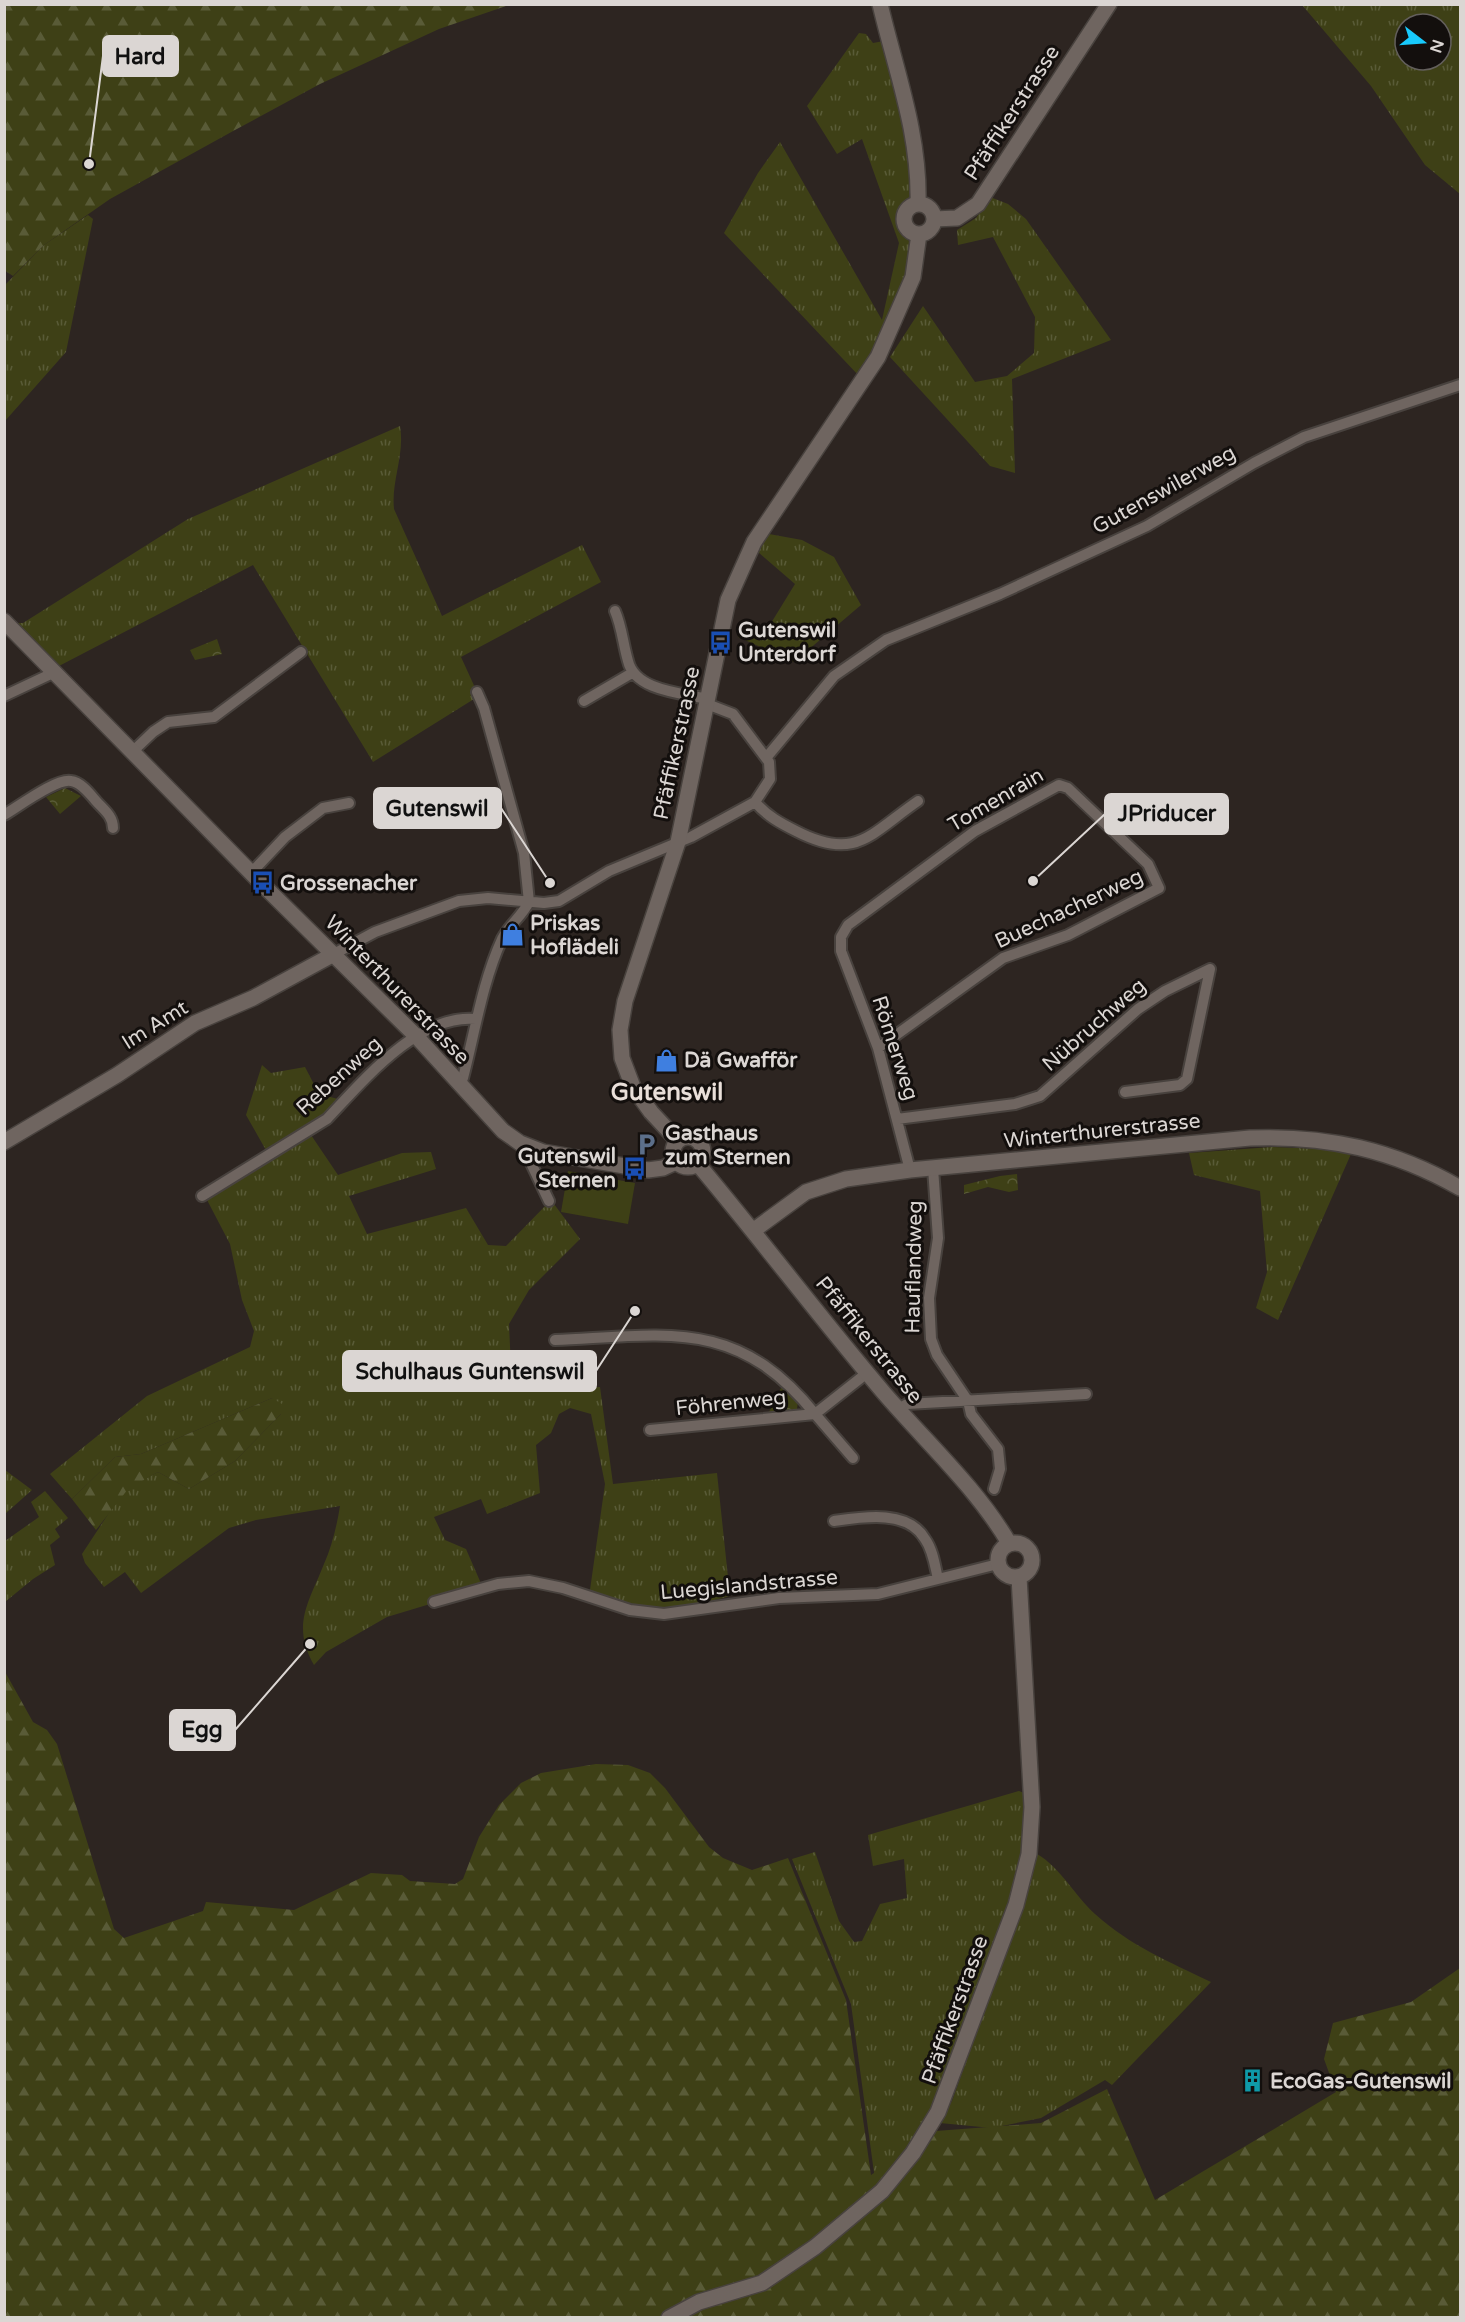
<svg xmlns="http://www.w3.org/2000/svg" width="1465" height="2322" viewBox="0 0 1465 2322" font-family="'Varela Round',sans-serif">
  <defs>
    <pattern id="grass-tufts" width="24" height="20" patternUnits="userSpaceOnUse" patternTransform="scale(1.5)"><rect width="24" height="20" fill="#3e4016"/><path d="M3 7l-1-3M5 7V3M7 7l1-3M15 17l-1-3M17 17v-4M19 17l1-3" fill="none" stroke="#595b37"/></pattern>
    <pattern id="forest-firs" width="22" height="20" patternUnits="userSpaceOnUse" patternTransform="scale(1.5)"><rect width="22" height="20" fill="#3e4016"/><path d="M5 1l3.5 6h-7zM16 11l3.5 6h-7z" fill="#595b37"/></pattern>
    <pattern id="park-crowns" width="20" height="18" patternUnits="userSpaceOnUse" patternTransform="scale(1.5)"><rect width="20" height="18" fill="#3e4016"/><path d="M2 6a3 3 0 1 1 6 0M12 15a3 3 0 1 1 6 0" fill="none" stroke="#595b37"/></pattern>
  </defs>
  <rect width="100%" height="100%" fill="#2d2521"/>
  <path fill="url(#grass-tufts)" fill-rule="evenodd" d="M1302 5H1460V194L1425 165 1371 86ZM1405 24H1441V60H1405Z
    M859 33 866 34 873 43 884 41 911 150V197C894 222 897 220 912 246 907 293 882 336 860 377L724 233 758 173 780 142 882 320 899 243 862 139 837 154 807 106Z
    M990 197 1008 204 1026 219 1111 340 1012 379 1015 473 990 466 890 357 923 306 975 382 1007 376 1034 353 1035 317 993 237 958 245 957 230 976 218Z
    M88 215 93 219 66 352 5 421V285L44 245Z
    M400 426C405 455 391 481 394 509L442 616 582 545 601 582 461 657 477 692 474 699 373 762 253 565 59 666 16 623H23L188 519Z
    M769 534 802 540 834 557 861 605 794 662 738 637 741 624 768 628 795 584 758 552Z
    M262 1065 271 1073 305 1067 319 1094 338 1099 311 1135 338 1175 402 1153 431 1152 436 1169 349 1196 367 1234 466 1208 488 1245 506 1246 551 1200 580 1239 529 1290 509 1324 512 1391 600 1387 613 1484 717 1473 730 1596C671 1612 649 1609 589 1597L605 1484 591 1414 570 1408 559 1414 551 1433 536 1445 540 1493 487 1514 481 1499 434 1517 445 1540 466 1549 483 1588 387 1617 326 1652 314 1665C291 1625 309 1602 324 1564 332 1546 337 1525 340 1506L256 1520 229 1528 141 1593 125 1572 104 1587 85 1563 82 1554 120 1496 128 1488 158 1472 189 1489 235 1461 281 1414 272 1398 141 1454 115 1457 72 1499 50 1474 147 1396 250 1347 254 1331 242 1300 230 1244 206 1198 267 1152 246 1115Z
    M1272 1147 1319 1149 1351 1154 1278 1320 1256 1308 1267 1272 1260 1191 1194 1175 1189 1153Z
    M5 1470 32 1490 5 1514H4Z
    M45 1491 68 1518 55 1529 60 1537 50 1545 55 1565 33 1579 5 1602V1541L39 1517 31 1502Z
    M1019 1791 1024 1793 1025 1843 1018 1879 943 2084 926 2122 903 2157 876 2187 851 2004 792 1859 815 1852 839 1921 854 1942 862 1941 880 1904 907 1898 904 1859 873 1866 868 1835Z
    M1037 1854C1061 1868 1075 1896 1095 1914 1132 1947 1168 1961 1211 1982L1112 2085 1105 2080 1041 2118 992 2128 940 2123 952 2101 1028 1890Z"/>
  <path fill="url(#forest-firs)" d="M4 5 5 4 509 5 439 29 320 84 235 130 110 199 44 245 13 276 4 270Z
    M272 1398 282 1404 281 1414 235 1461 189 1489 158 1472 128 1489 96 1530 72 1499 115 1457 141 1454Z
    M4 1670 33 1722 47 1730 57 1744 114 1929 124 1938 203 1911 206 1902 294 1910 371 1873 402 1875 410 1881 455 1884 463 1879 479 1837 499 1805 521 1783 541 1773 596 1764 628 1765 650 1773 665 1788 709 1847 723 1858 752 1870 788 1858 846 2000 871 2175 936 2131 1041 2123 1107 2089 1155 2200 1336 2092 1324 2059 1333 2023 1411 2002 1460 1968V2317H5Z"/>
  <path fill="url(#park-crowns)" d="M217 639 222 654 195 660 190 650Z
    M65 788 81 796 60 814 46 797Z
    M1017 1174 1018 1190 1009 1192 988 1187 964 1194V1185L1000 1176Z
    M783 1384 798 1401 797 1409 768 1414Z"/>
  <path fill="#3e4016" d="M568 1171 635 1183 628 1224 561 1212Z"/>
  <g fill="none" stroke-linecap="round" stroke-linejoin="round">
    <defs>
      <path id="street" d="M615 611C622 627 623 644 628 661 635 691 682 693 708 699
        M477 692 484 708 524 853 529 902
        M4 696 55 672
        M584 701 632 673
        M133 751 153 732 168 722 214 717 301 652
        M766 758 834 676 886 640 1000 594 1147 526 1254 463 1304 437 1460 385
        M755 802C767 816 780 823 796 831 856 862 870 834 918 801
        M4 815C18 807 56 778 71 781 81 782 90 794 96 801 104 810 113 816 113 828
        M252 872 285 837 323 808 349 803
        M334 954 375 932 459 901 488 898 544 903 559 901 609 871 691 837 755 802 770 779 769 762 733 714 707 704
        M878 1048 1003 958 1068 935 1159 888 1148 864 1068 788 1059 785 975 831 848 925 841 937V951L878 1048 910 1170
        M459 1084 463 1078C475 1032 482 983 502 939 509 925 522 916 529 902
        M1125 1092 1180 1085 1187 1079 1210 969
        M897 1119 1015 1104 1040 1096 1138 1009 1165 991 1210 969
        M532 1149 530 1161 549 1201
        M933 1168 938 1238 929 1298 931 1339 937 1355 968 1401 971 1414 998 1449 1000 1469 994 1489
        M202 1196 327 1119C362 1082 419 1013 476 1019
        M555 1340C666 1335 737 1317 815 1414L867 1373
        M898 1409 907 1404 1086 1394
        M650 1430 815 1414 853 1458
        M834 1521C862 1517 908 1509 925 1539 933 1550 935 1566 938 1579
        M434 1602 498 1584 529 1581 563 1588 630 1610 664 1614 779 1598 878 1594 998 1564"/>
      <path id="secondary" d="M880 4C896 72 920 134 918 204
        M904 219a15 15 0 1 1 30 0a15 15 0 1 1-30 0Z
        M934 219 957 218 978 204 1109 4
        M4 621 265 887 416 1036 503 1131 520 1143 543 1152 648 1170 663 1168 676 1162
        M673 1152a15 15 0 1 1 30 0a15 15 0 1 1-30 0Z
        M678 1141 651 1112 633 1087 622 1058 620 1030 625 1001 678 842 728 600 754 542 878 357 913 277 919 234
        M4 1142 117 1075 195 1023 253 998 334 954
        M697 1163C761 1239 820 1318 884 1393 926 1442 976 1487 1009 1543
        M754 1230 806 1192 846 1179 910 1170 1250 1138C1327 1135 1394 1150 1460 1188
        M998 1560a17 17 0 1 1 34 0a17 17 0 1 1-34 0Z
        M669 2318 699 2302 762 2283 815 2247 882 2191 913 2153 938 2112 1016 1905 1029 1854 1032 1807 1019 1577"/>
    </defs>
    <use href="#street" stroke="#48423e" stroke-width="14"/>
    <use href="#secondary" stroke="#48423e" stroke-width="18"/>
    <use href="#street" stroke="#6f6560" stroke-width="10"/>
    <use href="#secondary" stroke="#6f6560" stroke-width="15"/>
  </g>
  <defs>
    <symbol id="bus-bare" viewBox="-9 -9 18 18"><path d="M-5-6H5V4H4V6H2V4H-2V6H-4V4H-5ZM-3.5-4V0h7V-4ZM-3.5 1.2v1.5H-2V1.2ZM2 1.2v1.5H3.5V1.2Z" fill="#1a4fb4" stroke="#130f0d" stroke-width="2.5" paint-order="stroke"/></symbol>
    <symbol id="shop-bare" viewBox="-9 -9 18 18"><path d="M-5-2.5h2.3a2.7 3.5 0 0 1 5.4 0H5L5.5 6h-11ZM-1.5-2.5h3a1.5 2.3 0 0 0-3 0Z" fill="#3f7fe0" stroke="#130f0d" stroke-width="2.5" paint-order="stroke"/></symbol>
    <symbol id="parking-bare" viewBox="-9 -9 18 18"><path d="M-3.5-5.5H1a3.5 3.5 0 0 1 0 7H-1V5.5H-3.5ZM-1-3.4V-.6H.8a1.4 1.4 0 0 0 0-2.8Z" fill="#5c6f8a" stroke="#130f0d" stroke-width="2.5" paint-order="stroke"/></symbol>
    <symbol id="building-bare" viewBox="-9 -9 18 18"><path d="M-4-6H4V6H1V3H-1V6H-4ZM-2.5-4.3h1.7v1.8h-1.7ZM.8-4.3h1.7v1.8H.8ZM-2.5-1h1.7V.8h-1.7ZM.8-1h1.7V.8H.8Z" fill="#0f9aa8" stroke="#130f0d" stroke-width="2.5" paint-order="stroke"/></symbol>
  </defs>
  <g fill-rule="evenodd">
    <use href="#bus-bare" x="704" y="626" width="33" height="33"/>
    <use href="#bus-bare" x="246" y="866" width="33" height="33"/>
    <use href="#shop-bare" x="496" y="918" width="33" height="33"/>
    <use href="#shop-bare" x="650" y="1044" width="33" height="33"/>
    <use href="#parking-bare" x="630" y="1128" width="33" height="33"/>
    <use href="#bus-bare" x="618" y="1152" width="33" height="33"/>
    <use href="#building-bare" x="1236" y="2064" width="33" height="33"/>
  </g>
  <g text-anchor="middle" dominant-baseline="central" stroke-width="6" stroke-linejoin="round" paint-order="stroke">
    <g font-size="21" fill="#dbd6d3" stroke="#130f0d">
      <text transform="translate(1012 113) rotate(-57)">Pfäffikerstrasse</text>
      <text transform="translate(1164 490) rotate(-29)">Gutenswilerweg</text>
      <text transform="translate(677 743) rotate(-78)">Pfäffikerstrasse</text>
      <text transform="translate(996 800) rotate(-30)">Tomenrain</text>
      <text transform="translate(1069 909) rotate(-25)">Buechacherweg</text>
      <text transform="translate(397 990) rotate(46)">Winterthurerstrasse</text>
      <text transform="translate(155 1025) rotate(-32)">Im Amt</text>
      <text transform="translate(1094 1025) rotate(-41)">Nübruchweg</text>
      <text transform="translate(895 1048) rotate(72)">Römerweg</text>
      <text transform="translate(339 1076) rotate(-42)">Rebenweg</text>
      <text transform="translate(1102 1131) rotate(-6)">Winterthurerstrasse</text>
      <text transform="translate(914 1267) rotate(-89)">Hauflandweg</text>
      <text transform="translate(869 1340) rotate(51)">Pfäffikerstrasse</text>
      <text transform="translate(731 1403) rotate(-6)">Föhrenweg</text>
      <text transform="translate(749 1585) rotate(-5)">Luegislandstrasse</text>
      <text transform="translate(955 2010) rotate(-70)">Pfäffikerstrasse</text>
    </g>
    <g font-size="21" font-weight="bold" fill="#dbd6d3" stroke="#130f0d" text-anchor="start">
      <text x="738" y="630">Gutenswil<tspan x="738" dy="24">Unterdorf</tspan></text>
      <text x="280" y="883">Grossenacher</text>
      <text x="530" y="923">Priskas<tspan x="530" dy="24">Hoflädeli</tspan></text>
      <text x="684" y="1060">Dä Gwafför</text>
      <text x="665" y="1133">Gasthaus<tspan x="665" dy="24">zum Sternen</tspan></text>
      <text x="616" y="1156" text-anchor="end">Gutenswil<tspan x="616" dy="24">Sternen</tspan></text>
      <text x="1270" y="2081">EcoGas-Gutenswil</text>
    </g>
    <g font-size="24" font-weight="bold" fill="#e9dfd9" stroke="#130f0d">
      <text x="667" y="1092">Gutenswil</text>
    </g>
  </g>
  <path fill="none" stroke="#dbd6d3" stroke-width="2" d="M89 164L103 56M550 883L501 808M1033 881L1105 814M635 1311L596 1371M310 1644L235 1730"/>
  <g fill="#dbd6d3" stroke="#130f0d" stroke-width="2">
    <circle cx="89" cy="164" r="6"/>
    <circle cx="550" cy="883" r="6"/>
    <circle cx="1033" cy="881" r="6"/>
    <circle cx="635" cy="1311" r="6"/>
    <circle cx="310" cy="1644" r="6"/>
  </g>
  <g fill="#dbd6d3" stroke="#dbd6d3" stroke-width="2">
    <rect x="103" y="36" width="75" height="40" rx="6"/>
    <rect x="374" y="788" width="127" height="40" rx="6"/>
    <rect x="1105" y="794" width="123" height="40" rx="6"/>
    <rect x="343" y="1351" width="253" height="40" rx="6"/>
    <rect x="170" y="1710" width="65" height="40" rx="6"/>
  </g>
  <g font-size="22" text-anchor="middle" font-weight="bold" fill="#111">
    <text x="140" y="64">Hard</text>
    <text x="437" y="816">Gutenswil</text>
    <text x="1167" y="821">JPriducer</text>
    <text x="470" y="1379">Schulhaus Guntenswil</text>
    <text x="202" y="1737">Egg</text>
  </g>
  <rect width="1465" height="2322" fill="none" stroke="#dbd6d3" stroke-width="12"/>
  <g transform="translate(1423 42) rotate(107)"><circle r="28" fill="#130f0d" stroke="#635f5c" stroke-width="1.5"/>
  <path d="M0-4.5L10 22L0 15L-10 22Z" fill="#18cafc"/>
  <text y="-9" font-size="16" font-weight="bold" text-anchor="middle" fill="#dbd6d3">N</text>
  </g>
</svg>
